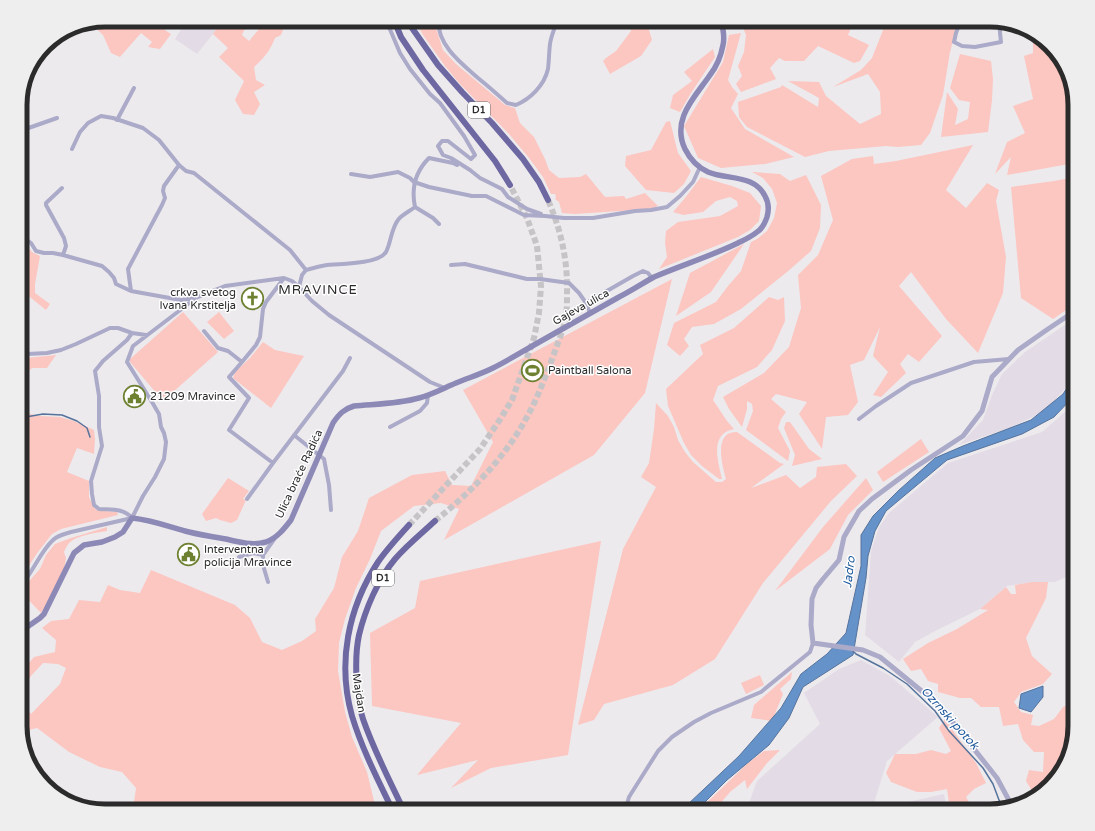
<svg xmlns="http://www.w3.org/2000/svg" width="1095" height="831" viewBox="0 0 1095 831" font-family="'Varela Round',sans-serif">
  <rect width="100%" height="100%" fill="#edeaee"/>
  <path fill="#e3dbe5" d="M187 20H222L213 34 197 54 175 39Z
    M1075 318V375L1071 382 1053 402 1041 413 1009 428 959 445 983 420 992 395 1002 374 1025 352Z
    M1075 403V508L1071 511 1075 518V573L1055 582H1032L1007 586 980 609 939 629 915 642 899 662 865 635 871 551 879 527 889 513 948 463 1042 432Z
    M861 660 890 676 938 717 887 761 872 810 944 794 947 811H746L757 781 820 724 804 693 839 669Z"/>
  <path fill="#fcc6c1" d="M105 20H167L162 28 171 34 160 49 148 47 152 42 141 33 120 57 111 53 103 35 90 23Z
    M222 20H244L250 28 244 30 242 35 249 41 260 28 264 20H287L281 35 275 38C270 51 264 58 254 67L256 80 265 85 254 92 260 104 254 115 243 114 235 100 244 81 219 57 228 48 213 34Z
    M415 20H437L434 22 443 50 456 64 505 105 515 108 520 123 534 137 545 159 549 170 559 178 580 177 586 174 605 197 624 196 626 199 645 193 658 206 650 209 575 214 562 213 559 202 555 199 556 197 555 194H551L543 177 529 158 509 134 459 83 445 66 423 35Z
    M629 20H646L652 40 641 56 610 74 603 61 606 58 616 51 631 31Z
    M740 20H854L848 35 869 45 860 61 854 63 818 46 804 61H785L779 58 770 68 776 79 741 92 736 84 742 76 738 66 744 52 746 35Z
    M887 20H939L957 26 950 52 943 95 930 133 921 145 898 147 886 146 829 151 805 157 747 127 739 117 738 102 781 87 782 85 818 107 819 98 788 81 819 82 826 96 860 124 881 114 880 92 868 74 833 87 861 70 872 58Z
    M741 33 728 80 732 87 738 94 731 108 745 129 794 157 765 164 721 168 698 158 684 126 723 62 729 35Z
    M1033 34 1042 38 1066 67 1075 104V163L1007 175 1011 157 995 174 1007 142 1025 133 1013 106 1033 99 1024 56 1033 53Z
    M713 49 715 57 691 93 680 112 670 108 673 95 692 81 684 72Z
    M960 54 991 61 993 79 992 100 988 132 941 137 947 92 958 109 955 125 968 119 970 102 959 100 950 88Z
    M670 121 678 153 691 171 684 184 674 193 646 190 625 166 626 156 651 150 666 122Z
    M973 145 946 190 966 208 987 183 999 190 996 201 1006 257 1003 293 978 353 946 319 911 272 899 286 942 336 919 362 908 354 900 364 906 373 881 397 873 395 888 372 873 356 880 327 864 360 850 365 858 402 848 415 826 417 822 449 799 414 807 402 776 394 771 399 786 412 781 419 778 428 790 451 788 461 746 430 753 411 752 404 747 401V409L742 427 729 409 723 397 764 373 789 347 801 308 798 275 818 255 833 220 821 176 852 159 873 156 874 164 896 161Z
    M752 172 780 174 790 181 806 175 821 205 820 228 811 251 787 272 741 309 714 324 692 327 684 339 689 346 680 356 667 345 674 323 716 302 728 286 741 271 751 242 757 239 767 231 774 218 777 203 772 189 763 178Z
    M701 177 732 186 750 193 761 206 759 221 750 230 738 237 659 269 667 257 665 243 666 231 678 222 720 216 738 206 737 201 730 197 716 201 703 212 683 215 673 212 685 198Z
    M1075 177V304L1053 319 1021 298 1011 187 1054 181Z
    M21 239 32 252 40 256 35 284V293L50 304 46 310 26 294 20 301Z
    M744 244 711 292 676 316 690 273Z
    M672 279 645 393 594 455 444 540 459 509 441 503 414 506 381 531 370 559 356 588 345 619 339 643 338 671 345 712 352 737 367 772 375 805 378 811H146L134 802 136 788 122 772 100 767 69 752 37 728 20 732V696L31 714 60 684 66 668 58 664 43 663 31 676 20 692V673L34 657 55 652 56 640 42 628 51 621 69 619 79 600 100 602 108 585 120 590 140 593 151 570 235 605 250 618 262 642 282 650 302 641 316 631 315 619 334 588 342 557 358 531 369 498 412 475 445 471 452 485 471 486 493 442 463 390Z
    M769 297 778 300 784 297 785 321 772 350 757 367 718 386 713 400 727 421 734 429C709 434 718 461 722 479H719L702 466 691 455 684 443 668 406 666 389 703 354 700 345 734 328Z
    M183 312 218 352 163 401 130 362V359Z
    M219 312 234 331 224 339 207 322Z
    M263 342 275 350 304 356 271 408 233 378 235 372 250 358Z
    M56 355 47 368H32L20 379V356L26 358Z
    M656 403 668 416 674 427 678 440 685 452 693 462 716 482H722L726 479C722 465 713 431 737 432L780 463 784 464 751 488 786 475 800 488 816 477 817 467 846 464 857 476 831 501 763 583 715 659 673 685 604 704 594 720 578 725 623 549 656 487 641 477 649 463 654 429Z
    M20 406 26 413 39 416 60 417 74 421 94 430 95 439 94 454 77 448 67 472 89 481V497L95 509 105 511 117 512 118 515 61 529 52 534 38 552 20 579Z
    M786 422H790L809 449 822 459 792 466 795 455 784 428Z
    M921 439 929 452 883 482 877 472Z
    M228 478 249 491 243 499 246 500 237 520 231 523 220 520 216 518 206 521 202 514Z
    M866 478 873 490 848 515 830 549 775 591 823 527Z
    M107 527V531C96 533 77 535 69 543 67 546 65 549 64 552L66 558 64 569 48 602 41 613 20 591 40 569 46 555 55 544 71 538Z
    M601 541 568 755 491 768 451 788 478 760 417 775 461 723 372 706 370 633 415 608 420 581Z
    M1032 582H1048L1046 598 1026 638 1032 656 1052 674 1043 684 1021 692 1014 702 1021 712 1033 715 1031 725 1039 726 1054 719 1063 707 1075 702V727L1057 778 1035 796 1026 781 1029 770 1043 772 1044 752H1034L1023 740 1018 724 1003 726 999 707H981L971 698H960L938 692V684L928 681 921 669 911 671 903 659 928 643 957 629 988 610 980 609 1006 587 1011 594H1016L1015 585Z
    M792 672 791 679 780 689 783 694 772 721 751 718 754 705Z
    M760 675 764 685 746 694 741 683Z
    M945 719 976 763 986 783 974 789 966 797 974 811H950L947 789 931 792H917L891 782 886 773 895 754H916L931 750 946 754 951 751 939 728Z
    M780 750 767 763 747 789 745 780 730 792 714 811H698L748 763 764 751Z"/>
  <path fill="#6692ca" stroke="#55739b" d="M1075 376V395L1054 417 1022 434 947 460 886 511 875 531 868 556 866 578 853 655 803 687 789 718 769 745 727 780 696 811H682L686 806 739 756 781 708 801 674 827 654 846 633 861 566V535L873 516 898 491 935 458 963 446 1031 420 1063 394Z
    M1043 686V697L1031 712 1019 708 1021 694Z"/>
  <g fill="none" stroke-linecap="round" stroke-linejoin="round">
    <path stroke="#55739b" stroke-width="1.5" d="M20 418 43 414 62 415 77 421 87 428 90 437
      M853 651 856 654 883 668 907 684 935 711 949 731 983 768 993 784 1002 808"/>
    <path stroke="#c6c4c7" stroke-width="6" stroke-dasharray="6 3" stroke-linecap="butt" d="M435 521C471 492 506 457 528 415 537 399 543 382 550 365 555 350 561 336 565 322 567 313 567 303 567 294 568 261 561 230 548 200
      M409 525 480 449 499 421 512 400 534 338 539 313 541 286 537 246 527 218 510 185"/>
    <path stroke="#abaac8" stroke-width="4" d="M386 20 400 53 410 69 430 94 440 103 464 136 475 155 471 159 448 141H442L438 146 443 155 451 158 470 170 480 178 502 189 508 197 527 209 541 214
      M438 20C438 46 461 63 478 78 488 86 497 94 507 103L516 105C530 99 544 86 548 69 549 61 549 52 550 44 551 36 555 28 557 20
      M961 20 956 33 954 42 962 46 975 47 1001 42 999 23
      M117 120 134 88
      M20 131 57 118
      M72 149 80 132 88 123 101 116 113 118 143 128 159 140 179 165 186 171 194 173 280 242 290 250 306 270C313 268 320 266 327 265 340 264 379 264 386 252 391 243 391 229 398 220 401 215 410 211 415 207L433 218 439 224
      M351 174 370 177 398 172 410 178 414 182 429 187 472 196H486L524 215 545 216 564 218H593L635 211 651 210 667 207 680 196 693 182 700 167
      M62 188 46 203V205L64 238 66 246 63 255
      M415 207C411 188 415 172 429 158L453 163 457 165
      M20 235 31 243 36 251 44 253H53L63 255 102 266 109 272 114 278 116 284 131 291 181 300 195 298
      M451 265 465 264 527 279H540L569 283 579 293 586 303 590 313
      M299 287 302 275 306 270
      M131 291 128 269 162 205 165 198 163 191 164 186 179 165
      M586 303 633 276 643 271 648 273 652 278
      M25 331C24 338 22 348 27 354L47 353 61 350 76 344 110 328H118L132 333 146 335
      M204 331 218 348 228 351 242 362 229 377 249 398 229 430 273 463
      M132 333 127 340 103 361 95 371 99 396V427L102 446 91 481 92 494 94 505 99 509C112 510 123 508 132 518
      M242 362 256 345 260 337 263 309 266 302 284 278
      M859 419 876 406 911 383 974 362 1009 359
      M390 427 420 411 427 403 428 395
      M294 435 324 459 329 485 331 510
      M247 499 273 463 343 371 350 358
      M132 518 143 496 155 477 164 459 166 442 164 433 161 427 159 414 152 402 127 362 133 346 196 298 212 291 225 286 284 278 292 281 299 287 312 301 329 315 430 382 445 388
      M239 557 253 553 263 555
      M268 582 263 565V555L275 538
      M20 587C33 572 40 552 53 540 58 535 65 534 71 532L132 518
      M625 811 629 797 646 770 658 751 672 737 694 722 711 713 761 692 810 652 813 643"/>
    <path stroke="#abaac8" stroke-width="5" d="M1012 806 997 778 940 706 880 657 863 650 813 643 811 625 812 599 816 588 823 579 839 560 844 537 859 511 872 499 911 470 963 436 982 411 992 377 1018 350 1048 329 1075 311"/>
    <path stroke="#8c89b6" stroke-width="5.5" d="M20 632 40 618 44 614 74 553 84 545 102 542 115 537 123 532 132 518C152 520 170 527 189 532 201 535 214 537 226 539 238 542 253 546 266 542 277 538 284 529 291 520L333 423C339 414 344 409 354 406 375 404 398 404 419 398 431 395 444 388 456 383 468 378 481 374 493 368 507 361 520 353 534 345 562 329 591 313 619 297 631 291 643 283 654 277 682 265 711 256 738 243 744 240 751 237 757 232 762 229 765 223 767 217 769 210 769 203 765 196 754 174 727 180 708 172 697 167 690 159 685 149 671 119 695 97 710 75 717 66 721 56 723 45 725 37 723 28 721 20"/>
    <path stroke="#6d68a2" stroke-width="6" d="M394 20 401 37 423 70 495 161 510 185
      M409 20 412 28 438 65 462 92 492 123 523 159 539 182 548 200
      M393 811C378 780 362 749 352 716 337 663 348 608 378 562 387 549 398 537 409 525
      M404 811C390 781 374 751 363 719 356 698 354 658 359 635 365 610 378 579 395 559 407 545 422 533 435 521"/>
  </g>
  <defs>
    <symbol id="church-ring" viewBox="-11 -11 22 22"><circle r="9.5" fill="#fff" stroke="#6d8131" stroke-width="1.5"/><path d="M-1.2-6h2.4v3.5h3.3v2.4h-3.3V6h-2.4V-.1h-3.3v-2.4h3.3Z" fill="#6d8131"/></symbol>
    <symbol id="stadium-ring" viewBox="-11 -11 22 22"><circle r="9.5" fill="#fff" stroke="#6d8131" stroke-width="1.5"/><path d="M0-5a6.5 5 0 1 0 0 10a6.5 5 0 1 0 0-10ZM-3.5-1.8h7v3.6h-7Z" fill="#6d8131"/></symbol>
    <symbol id="civic-ring" viewBox="-11 -11 22 22"><circle r="9.5" fill="#fff" stroke="#6d8131" stroke-width="1.5"/><path d="M-.6-6.5H3V-4.5H.6V-3L4-1V1h2V6H-6V1h2V-1L-.6-3ZM-1.2 2.5V6h2.4V2.5Z" fill="#6d8131"/></symbol>
  </defs>
  <g fill-rule="evenodd">
    <use href="#church-ring" x="240" y="286" width="25" height="25"/>
    <use href="#stadium-ring" x="520" y="358" width="25" height="25"/>
    <use href="#civic-ring" x="122" y="384" width="25" height="25"/>
    <use href="#civic-ring" x="176" y="542" width="25" height="25"/>
  </g>
  <g text-anchor="middle" dominant-baseline="central" stroke-width="3" stroke-linejoin="round" paint-order="stroke">
    <g fill="#fff" stroke="#6b6b6b" stroke-width="1">
      <rect x="468" y="102" width="22" height="16" rx="3"/>
      <rect x="372" y="570" width="22" height="16" rx="3"/>
    </g>
    <g font-size="10" font-weight="bold" fill="#2c2b2c">
      <text x="479" y="110">D1</text>
      <text x="383" y="578">D1</text>
    </g>
    <g font-size="11" fill="#2c2b2c" stroke="#fff" text-anchor="start">
      <text x="236" y="292" text-anchor="end">crkva svetog<tspan x="236" dy="13">Ivana Krstitelja</tspan></text>
      <text x="548" y="370">Paintball Salona</text>
      <text x="150" y="396">21209 Mravince</text>
      <text x="204" y="549">Interventna<tspan x="204" dy="13">policija Mravince</tspan></text>
    </g>
    <g font-size="11" fill="#2c2b2c" stroke="#fff">
      <text transform="translate(581 307) rotate(-29)">Gajeva ulica</text>
      <text transform="translate(299 474) rotate(-65)">Ulica braće Radića</text>
      <text transform="translate(359 693) rotate(81)">Majdan</text>
    </g>
    <g font-size="12" font-style="italic" fill="#1d589c" stroke="#fff">
      <text transform="translate(849 572) rotate(-83)">Jadro</text>
      <text transform="translate(950 718) rotate(48)">Ozrnski potok</text>
    </g>
    <g font-size="13" letter-spacing="1" fill="#2c2b2c" stroke="#fff">
      <text x="318" y="290">MRAVINCE</text>
    </g>
  </g>
  <path d="M0 0H1095V831H0ZM105 27H990A78 78 0 0 1 1068 105V726A78 78 0 0 1 990 804H105A78 78 0 0 1 27 726V105A78 78 0 0 1 105 27Z" fill="#eee" fill-rule="evenodd"/>
  <path fill="none" stroke="#2c2b2c" stroke-width="5" d="M105 27H990A78 78 0 0 1 1068 105V726A78 78 0 0 1 990 804H105A78 78 0 0 1 27 726V105A78 78 0 0 1 105 27Z"/>
</svg>
